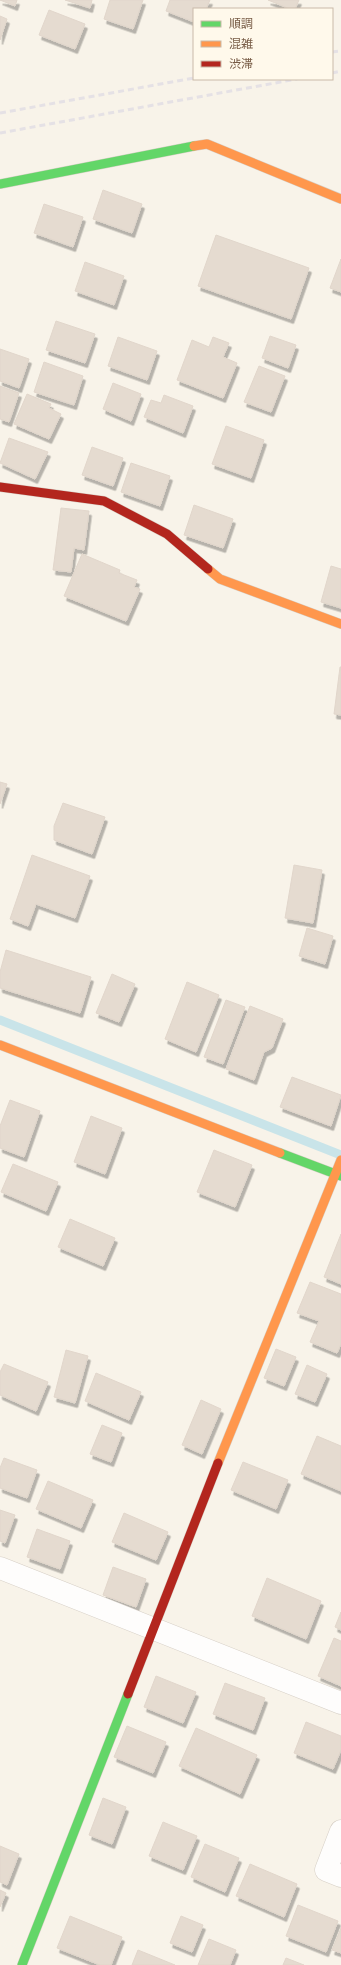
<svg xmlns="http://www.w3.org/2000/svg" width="341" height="1965" viewBox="0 0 341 1965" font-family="'PT Sans Narrow','Noto Sans JP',sans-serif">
  <defs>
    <filter id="shadow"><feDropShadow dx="2.5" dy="4.5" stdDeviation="0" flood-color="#0004"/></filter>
  </defs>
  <rect width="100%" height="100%" fill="#f8f3e9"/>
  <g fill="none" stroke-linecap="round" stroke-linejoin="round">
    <path stroke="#c9e4e9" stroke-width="9" d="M0 1020 341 1155"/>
  </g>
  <path fill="#e5dbd0" stroke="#e1d6cb" filter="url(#shadow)" d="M0 0H17L15 6Z
    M65 0H92L90 8Z
    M110 0H143L133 29 104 19Z
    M170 0H210L206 9H194V22L166 11Z
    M268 0H299L295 9H290Z
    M49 10 85 24 75 49 39 35Z
    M0 16 7 19 0 40Z
    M103 190 142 204 132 233 93 219Z
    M44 204 83 217 73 247 34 233Z
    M216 235 309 268 291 319 198 286Z
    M341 259V292L330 288Z
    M85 262 124 276 114 305 75 291Z
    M56 321 95 334 85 363 46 350Z
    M270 336 296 345 288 368 262 358Z
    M118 337 157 351 147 380 108 366Z
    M213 337 229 343 223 357 237 363 223 398 177 380 192 340 209 347Z
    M0 349 29 359 19 388 0 381Z
    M44 362 83 376 74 405 34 392Z
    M259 366 285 376 271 412 244 402Z
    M113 383 141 394 131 421 103 409Z
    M0 386 19 393 9 422 0 419Z
    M27 394 51 404 49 408 61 414 49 439 14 424Z
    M164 395 193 406 183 433 144 417 151 400 161 403Z
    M226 426 264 440 251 478 212 464Z
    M9 438 48 452 35 479 0 463Z
    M92 447 123 458 113 486 82 475Z
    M131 463 170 476 160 506 121 492Z
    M194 505 233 519 223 548 184 535Z
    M61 508 89 511 84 550 74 548 71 572 53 570Z
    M82 554 120 570 119 573 137 580 134 587 140 589 126 621 64 596Z
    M331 566 341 569V608L321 602Z
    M340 667H341V715L334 714Z
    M0 782 7 784 0 804Z
    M63 803 105 817 92 854 54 840V826Z
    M32 855 90 876 75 918 36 904 28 926 10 919Z
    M294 865 322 870 313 923 285 918Z
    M307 928 333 936 325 964 299 956Z
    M6 950 91 977 80 1013 0 988V972Z
    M112 974 135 984 119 1022 96 1013Z
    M187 982 219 995 196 1052 165 1039Z
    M226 1000 245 1007 223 1064 204 1057Z
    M250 1006 283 1019 272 1048 264 1052 254 1080 226 1069Z
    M292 1077 341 1095 331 1126 280 1107Z
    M10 1100 40 1111 24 1157 0 1148V1126Z
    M91 1116 122 1128 105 1174 74 1162Z
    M214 1150 252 1165 235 1207 197 1192Z
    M13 1164 58 1182 46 1211 1 1192Z
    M70 1219 115 1238 103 1266 58 1247Z
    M341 1234V1284L324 1277Z
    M310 1282 341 1294V1344L337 1353 310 1342 319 1321 297 1313Z
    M276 1349 296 1357 284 1386 264 1378Z
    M66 1350 88 1356 75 1403 54 1397Z
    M4 1364 48 1382 36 1411 0 1395V1372Z
    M307 1365 327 1374 315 1402 295 1394Z
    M96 1373 141 1392 129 1420 85 1401Z
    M201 1400 221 1409 202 1454 182 1445Z
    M102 1425 122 1433 111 1462 90 1454Z
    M317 1436 341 1446V1491L301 1474Z
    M4 1458 37 1470 27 1498 0 1488V1468Z
    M243 1462 288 1480 276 1509 231 1490Z
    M48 1481 93 1500 81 1528 36 1509Z
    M0 1510 15 1515 5 1543 0 1541Z
    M124 1513 168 1532 156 1560 112 1542Z
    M37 1529 70 1541 60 1569 27 1557Z
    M113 1567 146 1579 136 1607 103 1595Z
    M267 1578 321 1601 306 1639 252 1616Z
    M341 1612V1630L335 1627Z
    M334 1638 341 1641V1686L318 1676Z
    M156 1676 196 1692 183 1723 144 1707Z
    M225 1683 265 1698 253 1730 213 1714Z
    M306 1722 341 1736V1750L333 1769 294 1753Z
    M127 1726 166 1742 153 1773 114 1757Z
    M196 1728 257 1755 240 1794 179 1766Z
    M103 1798 126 1807 112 1844 89 1835Z
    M163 1822 197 1836 183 1870 149 1856Z
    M205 1844 239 1858 225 1892 191 1877Z
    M0 1846 19 1854 7 1885 0 1882Z
    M250 1864 297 1884 284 1917 236 1896Z
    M0 1890 6 1893 0 1907Z
    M298 1905 338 1921 326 1952 286 1936Z
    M70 1916 122 1937 111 1965H100L57 1948Z
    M181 1916 203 1925 192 1952 170 1943Z
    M341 1928V1953L332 1950Z
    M209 1939 236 1950 230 1965H198Z
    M138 1950 175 1965H132Z
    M286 1958 304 1965H283Z"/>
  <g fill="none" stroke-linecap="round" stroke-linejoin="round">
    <defs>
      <path id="street" d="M0 1568 341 1703
        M341 1831 326 1870 341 1876"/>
      <path id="fast" d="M0 184 194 146
        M280 1153 341 1176
        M22 1965 128 1694"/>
      <path id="slow" d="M194 146 207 144 341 199
        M208 569 220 579 341 624
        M0 1045 280 1153
        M218 1463 341 1160"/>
      <path id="jam" d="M0 487 104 501 167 534 208 569
        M128 1694 218 1463"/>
    </defs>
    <use href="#street" stroke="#d6cfc6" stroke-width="23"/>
    <use href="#fast" stroke="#d7cfc6" stroke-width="10"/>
    <use href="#slow" stroke="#d7cfc6" stroke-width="10"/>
    <use href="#jam" stroke="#d7cfc6" stroke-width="10"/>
    <use href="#street" stroke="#fefdfc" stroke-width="22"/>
    <use href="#fast" stroke="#63d668" stroke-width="9"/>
    <use href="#slow" stroke="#ff974d" stroke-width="9"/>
    <use href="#jam" stroke="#b3261e" stroke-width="9"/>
    <path stroke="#e5e1e5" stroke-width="3" stroke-dasharray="6 4" stroke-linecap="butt" d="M332 52 341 51
      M332 73 341 71
      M0 113 194 78
      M0 133 297 79"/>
  </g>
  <rect x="193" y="8" width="140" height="72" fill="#fff9eb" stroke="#c9baa9"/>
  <rect x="201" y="21" width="20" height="6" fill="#63d668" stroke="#c9baa9"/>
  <text x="229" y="28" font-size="12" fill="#785c46">順調</text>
  <rect x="201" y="41" width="20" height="6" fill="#ff974d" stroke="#c9baa9"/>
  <text x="229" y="48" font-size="12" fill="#785c46">混雑</text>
  <rect x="201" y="61" width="20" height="6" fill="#b3261e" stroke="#c9baa9"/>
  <text x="229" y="68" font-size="12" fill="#785c46">渋滞</text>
</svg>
